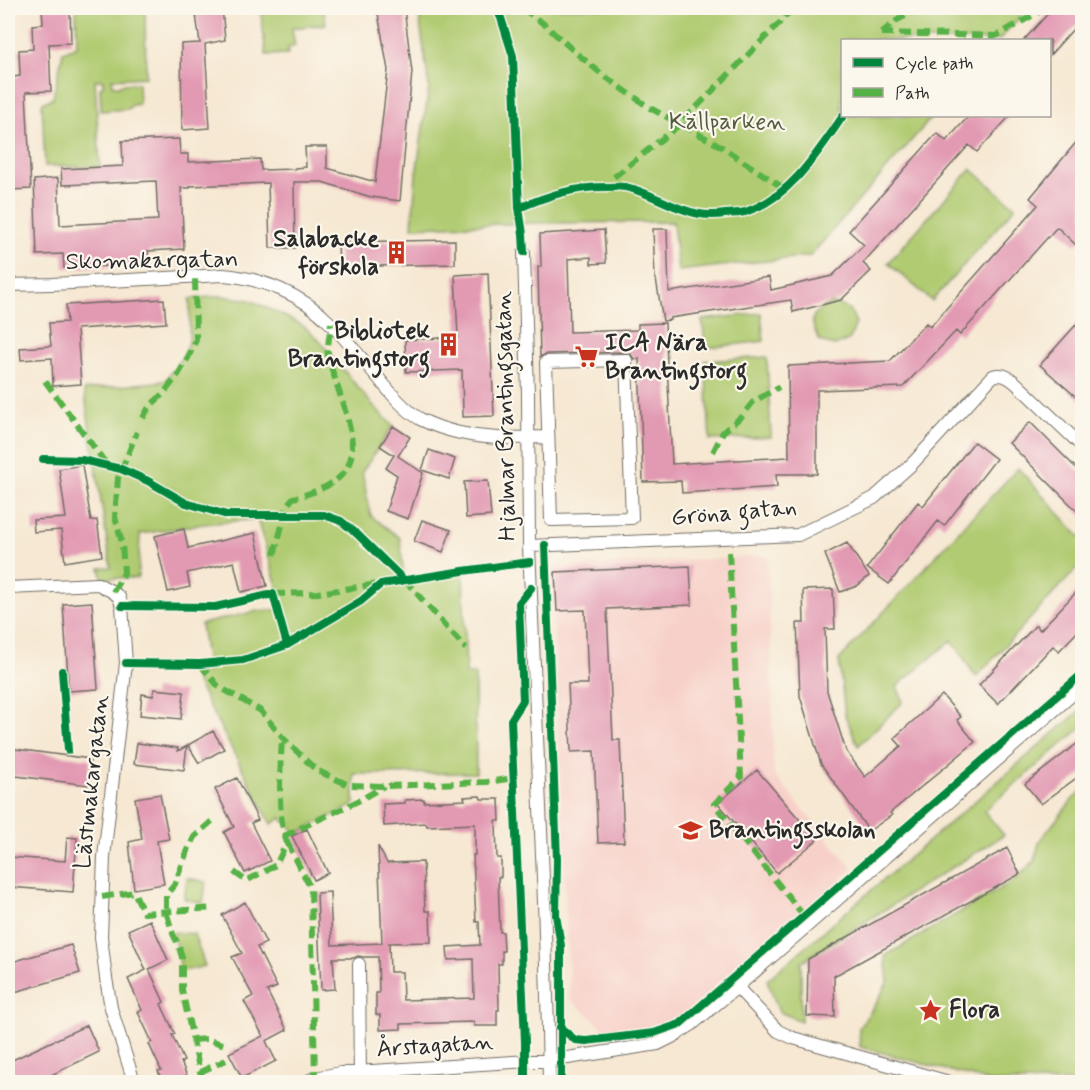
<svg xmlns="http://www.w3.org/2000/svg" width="1090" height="1090" viewBox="0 0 1090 1090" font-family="Mynerve,sans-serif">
  <rect width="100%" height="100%" fill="#fbf7ec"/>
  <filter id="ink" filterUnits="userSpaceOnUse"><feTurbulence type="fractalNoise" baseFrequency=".0167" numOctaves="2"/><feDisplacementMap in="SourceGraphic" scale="12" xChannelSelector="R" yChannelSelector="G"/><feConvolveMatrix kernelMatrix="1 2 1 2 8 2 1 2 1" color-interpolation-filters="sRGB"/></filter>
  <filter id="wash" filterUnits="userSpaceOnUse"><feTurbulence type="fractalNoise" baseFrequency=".008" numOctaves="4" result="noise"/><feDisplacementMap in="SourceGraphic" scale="24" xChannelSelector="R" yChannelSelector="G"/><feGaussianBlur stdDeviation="1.35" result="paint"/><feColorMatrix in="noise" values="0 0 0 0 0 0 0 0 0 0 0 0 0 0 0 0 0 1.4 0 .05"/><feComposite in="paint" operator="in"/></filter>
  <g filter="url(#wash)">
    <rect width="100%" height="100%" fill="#f6e8d2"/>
    <path fill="#f7d1c9" d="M768 556 774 775 853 869 678 1021 656 1027 610 1034 570 999 551 567Z"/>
    <path fill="#b0cb71" stroke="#6e7b4e" stroke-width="1.5" d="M76 8H145L146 77 112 79 113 86H119L122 84 138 83 139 104 132 105 128 109 101 111 100 87 103 86V80H95L100 167 45 166 42 103 53 98 63 52 77 46Z
      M306 8H323L326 24 292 28 295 46 288 48V54L266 55 261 14 284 9Z
      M418 8H1028L999 40H842V116H933L810 256 678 271 673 222 536 223 412 227 416 175 429 87Z
      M971 169 1015 207 932 301 888 263Z
      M221 296 250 300 280 314 302 325 317 338 371 403 393 426 362 472 371 516 400 538 404 579 463 571 466 674H475L476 773 354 774V805L297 833 281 818 271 824 192 673 208 672 201 624 257 611 284 609 257 519 203 524 140 534 138 578H102L100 568 111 567 84 390 165 381 184 354 189 341 190 299Z
      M832 303C848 308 849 306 856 323L850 339 835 346 820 341C808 319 809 314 832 303Z
      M761 313 764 341 706 348 702 320Z
      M767 357 771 437 710 440 705 361Z
      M1018 468 1082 539V563L976 677 952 640 897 686 903 702 858 746 845 715 839 660Z
      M1082 709V727L984 811 1004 835 801 962V1021L779 1012 767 980Z
      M1082 791V1082H992L860 1047 859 1028 877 1002 888 981 885 956 1015 880 1034 861 1040 840 1073 799Z
      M187 878 206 882 203 903 184 899Z
      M174 932 194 934 205 966 183 971 180 970C180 957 178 947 173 936Z"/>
    <g id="blocks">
      <path fill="#e299b2" d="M42 8H70L71 43 49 44 51 91 26 92 31 189 8 190V103L14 102 13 77 20 76 19 50 33 49 32 25 43 24Z
        M195 8H222L225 40 205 44 210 128 182 130 181 44 200 43Z
        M377 8H404L412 72 400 201 371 197 322 182H294L295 248H270L268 183 190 186V188H181L184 249 148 251 149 264 64 268 63 254 37 255 34 180 58 178 60 225 158 220 156 181 62 185 61 169 123 166 122 141 179 139 180 154H188V162L260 159 261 170 295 169V168L306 167 305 147H327V168L375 182 388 70Z
        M1053 8H1083V18L1050 55V40H1024Z
        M969 116H1010L977 152 969 145 863 263 871 271 841 300 793 312 791 300 670 318V320L663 321 656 279H655L653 229H667L669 292 769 277 771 290 832 276 864 245 849 231 937 133 946 141Z
        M1083 134V238L1076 245 1057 227 960 335 956 331 903 387 817 390V474H776L777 487 682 493 681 481 643 482 639 359H634L630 353 626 352 546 354 540 357 538 267H541L540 234 604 230 606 263 591 264V257L568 259 570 332 638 330V324L665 323 672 464 789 457 788 366 890 361 926 323 930 327 1038 205 1030 198Z
        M455 240V264L339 267 338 242Z
        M488 273 494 416 463 417 462 370 406 372 405 340 458 337 455 275Z
        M164 299 166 323 77 329 81 384 53 386 52 358 21 360 20 348 51 346 49 323 67 322 66 305Z
        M1083 317V403L1040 365Z
        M1030 422 1083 475V517L1009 443Z
        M393 426 410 437 398 456 423 473 408 519 386 511 397 475 386 468 394 455 380 446Z
        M974 442 996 459 944 526 938 521 889 584 867 568 918 502 923 506Z
        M429 450 455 459 449 479 422 470Z
        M82 465 91 521 97 520 102 556 65 562 61 530 34 532 33 520 66 518 59 469Z
        M488 481 491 516 466 518 464 482Z
        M422 520 451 530 443 552 414 541Z
        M184 529 188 548 255 533 267 586 241 592 234 562 187 573 190 587 168 592 155 536Z
        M847 543 869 576 857 586 840 592 825 554Z
        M690 566 692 605 607 609 613 740H620L624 842 598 843 594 751 571 752 568 684H588L585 610 557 611 555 572Z
        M1083 585V626L1059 651 1053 646 998 704 979 685 1036 625 1040 630Z
        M833 589 835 629H825L827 691 846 751 865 777 901 746 894 738 942 695 961 717 957 720 975 742 890 813 892 815 869 831 821 764 800 696 797 623H804L803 590Z
        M92 602 98 689 69 691 63 604Z
        M154 689 184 692 181 719 140 715 142 694 153 696Z
        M213 731 224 749 199 763 188 745Z
        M1083 739V773L1041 804 1025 784Z
        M137 743 178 748V751L187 746 184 770 134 764Z
        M8 748 90 759 88 785 8 775Z
        M757 770 817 840 777 873 718 803Z
        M237 778 258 820 251 823 270 861 245 873 224 832 234 827 215 789Z
        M160 794 169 839 157 841 164 884 134 889 129 842 142 839 135 798Z
        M480 796 481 799H499L500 821H496L497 858H501V877H498L500 932H503L504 951H502V964H498L499 1010H497V1026H474V1022L401 1024V1029L380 1030V1015H376V993H379L378 957H363L358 956 354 958H333L335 989 321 990 317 893 330 892 332 945 382 943 378 846 387 863 423 862 425 911H430L431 942 389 943 390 972H402L403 1000 474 998 473 959 448 960 447 947 480 945 479 922H476L473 855H475V824L427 826 426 823 384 826 383 804 405 803V800L424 799V802L465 800 464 797Z
        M307 829 328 873 314 880 292 836Z
        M67 837 77 838 73 892 8 887V857L65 861Z
        M1007 848 1020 874 834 976 835 1017 807 1016 808 959Z
        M245 902 266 943 257 947 277 987 267 991 287 1030 266 1041 276 1061 242 1078 229 1053 263 1036 244 1001 253 996 232 957 242 953 222 915Z
        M150 920 168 960 149 969 164 1002 161 1004 175 1034 172 1035 184 1061 181 1062 190 1083H163L158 1071 161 1070 149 1044 152 1042 138 1012 142 1010 128 979 146 970 128 930Z
        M71 945 80 973 8 994V963Z
        M87 1025 99 1052 35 1083H8V1062Z"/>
    </g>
  </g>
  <g filter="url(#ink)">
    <use href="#blocks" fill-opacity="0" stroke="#726d65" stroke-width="1.5"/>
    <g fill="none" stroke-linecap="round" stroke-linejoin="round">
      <defs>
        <path id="street" d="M524 252 528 395 529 546 544 902 548 1028 549 1082
          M8 285 52 284 223 275C262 278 303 295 330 323 346 339 361 358 376 375 388 390 405 411 422 420 444 431 473 437 498 438 515 438 531 437 548 437
          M626 360 632 518 551 520 546 362Z
          M529 546 798 535 874 498 912 464 993 376C1003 372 1012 379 1019 386L1082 446
          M8 588 98 584 113 592 119 597 122 606 126 663 104 857 101 937 106 978 111 1008 134 1082
          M359 964 360 1082
          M737 987 778 1031 793 1038 949 1082
          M306 1082 315 1078 341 1073 561 1059 658 1044 676 1035 691 1025 737 987 1082 686"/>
      </defs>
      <use href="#street" stroke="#726d65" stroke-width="14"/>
      <use href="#street" stroke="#fff" stroke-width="12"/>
      <path stroke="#56b246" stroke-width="6" stroke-dasharray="12 6" stroke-linecap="butt" d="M522 8 544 24 575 52 603 75 650 108 717 144 785 189
        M881 33 996 36 1046 8
        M881 33 899 19 921 8
        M614 177 678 126 794 8
        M45 381 107 465
        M143 418 149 407 164 393 178 375 188 358 196 340 195 276
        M713 452 723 432 742 416 753 402 779 387
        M729 552 741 777 714 804 804 916
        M274 555 288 504 293 498C371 479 356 444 336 382 334 374 329 364 328 356 327 346 330 334 331 323
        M404 579 466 649
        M113 592 124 573 122 543 115 517 118 478 137 432
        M273 594 318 593 378 584
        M200 664 218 686 261 711 282 737 316 770 349 785 385 786 487 782 514 778
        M284 836 360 800 384 786
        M287 842 311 889 315 1078
        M234 872 246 881 276 865 287 842C276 819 281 763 282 737
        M102 897 134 892 144 913 214 908
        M194 1040 207 1039 225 1045
        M200 1072 226 1060
        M205 1082 200 1072 182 990V957L178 944 173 934 166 911V895L175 884 184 859 194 837 213 820"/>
      <defs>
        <path id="cycleway" d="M496 8 501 18 513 56 519 208 523 234 524 252
          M519 208C549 195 574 187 607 187 613 187 619 186 625 187 646 191 665 204 685 210 698 215 711 216 725 214 732 213 741 214 748 211 791 196 818 152 843 116
          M43 459 82 460 121 469 148 481 186 503 227 515H324L341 521 357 534 403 579
          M545 545 557 860 556 915 561 946V1082
          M122 606 215 607 273 594 287 645
          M126 663 200 664 243 660 287 645 361 601 381 584 463 571 530 562
          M62 671 68 750
          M560 1027 575 1040 586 1041 654 1033 680 1024 1082 674
          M525 1082V1042L511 720 523 701 519 603 531 588"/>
      </defs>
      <use href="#cycleway" stroke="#fbf7ec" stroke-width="11"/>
      <use href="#cycleway" stroke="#00873e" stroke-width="8"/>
    </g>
  </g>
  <defs>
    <symbol id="building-bare" viewBox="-9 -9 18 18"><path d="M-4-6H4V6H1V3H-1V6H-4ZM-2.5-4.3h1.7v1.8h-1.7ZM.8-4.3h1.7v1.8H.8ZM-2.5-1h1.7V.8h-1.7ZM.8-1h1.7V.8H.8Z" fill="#c8321e" stroke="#fbf7ec" stroke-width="2.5" paint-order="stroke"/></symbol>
    <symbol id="supermarket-bare" viewBox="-9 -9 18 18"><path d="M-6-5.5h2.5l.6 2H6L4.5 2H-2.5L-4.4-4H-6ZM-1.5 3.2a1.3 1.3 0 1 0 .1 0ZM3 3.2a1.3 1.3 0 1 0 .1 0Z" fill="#c8321e" stroke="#fbf7ec" stroke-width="2.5" paint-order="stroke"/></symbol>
    <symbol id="school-bare" viewBox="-9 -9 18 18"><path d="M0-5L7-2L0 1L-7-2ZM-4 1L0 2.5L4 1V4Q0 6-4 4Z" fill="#c8321e" stroke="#fbf7ec" stroke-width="2.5" paint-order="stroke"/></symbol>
    <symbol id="sight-bare" viewBox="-9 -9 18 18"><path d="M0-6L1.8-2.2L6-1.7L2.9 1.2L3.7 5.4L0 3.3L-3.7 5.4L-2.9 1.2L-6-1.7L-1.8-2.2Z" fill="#c8321e" stroke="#fbf7ec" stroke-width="2.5" paint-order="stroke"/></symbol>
  </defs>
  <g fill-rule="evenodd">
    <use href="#building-bare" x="380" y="236" width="33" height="33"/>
    <use href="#building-bare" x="432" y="328" width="33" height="33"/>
    <use href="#supermarket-bare" x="570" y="340" width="33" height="33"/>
    <use href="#school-bare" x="674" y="814" width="33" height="33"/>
    <use href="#sight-bare" x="914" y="994" width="33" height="33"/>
  </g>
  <g text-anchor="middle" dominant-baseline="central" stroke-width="4.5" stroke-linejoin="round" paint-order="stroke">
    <g font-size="24" fill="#535b40" stroke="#fbf7ec">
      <text x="727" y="122">Källparken</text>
    </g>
    <g font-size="24" font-weight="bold" fill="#2b2b2b" stroke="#fbf7ec" text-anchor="start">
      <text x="379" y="239" text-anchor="end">Salabacke<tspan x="379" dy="28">förskola</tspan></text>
      <text x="430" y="331" text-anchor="end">Bibliotek<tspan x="430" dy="28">Brantingstorg</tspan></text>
      <text x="605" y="343">ICA Nära<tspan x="605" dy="28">Brantingstorg</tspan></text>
      <text x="709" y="830">Brantingsskolan</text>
      <text x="949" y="1010">Flora</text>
    </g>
    <g font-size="24" fill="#2b2b2b" stroke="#fbf7ec">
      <text transform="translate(152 261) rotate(-1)">Skomakargatan</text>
      <text transform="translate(506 416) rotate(-91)">Hjalmar Brantingsgatan</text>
      <text transform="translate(734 513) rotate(-5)">Gröna gatan</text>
      <text transform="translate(92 782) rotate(-84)">Lästmakargatan</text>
      <text transform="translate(435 1046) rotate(-4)">Årstagatan</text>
    </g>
  </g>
  <rect width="1090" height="1090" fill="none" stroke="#fbf7ec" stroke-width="30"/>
  <rect x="841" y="39" width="210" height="78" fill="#fbf7ec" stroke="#a8a59f" stroke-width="1.5"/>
  <rect x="853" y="58" width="30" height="9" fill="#00873e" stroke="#a8a59f" stroke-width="1.5"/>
  <text x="895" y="69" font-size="18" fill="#2b2b2b">Cycle path</text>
  <rect x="853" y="88" width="30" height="9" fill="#56b246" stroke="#a8a59f" stroke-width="1.5"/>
  <text x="895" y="99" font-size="18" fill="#2b2b2b">Path</text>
</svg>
